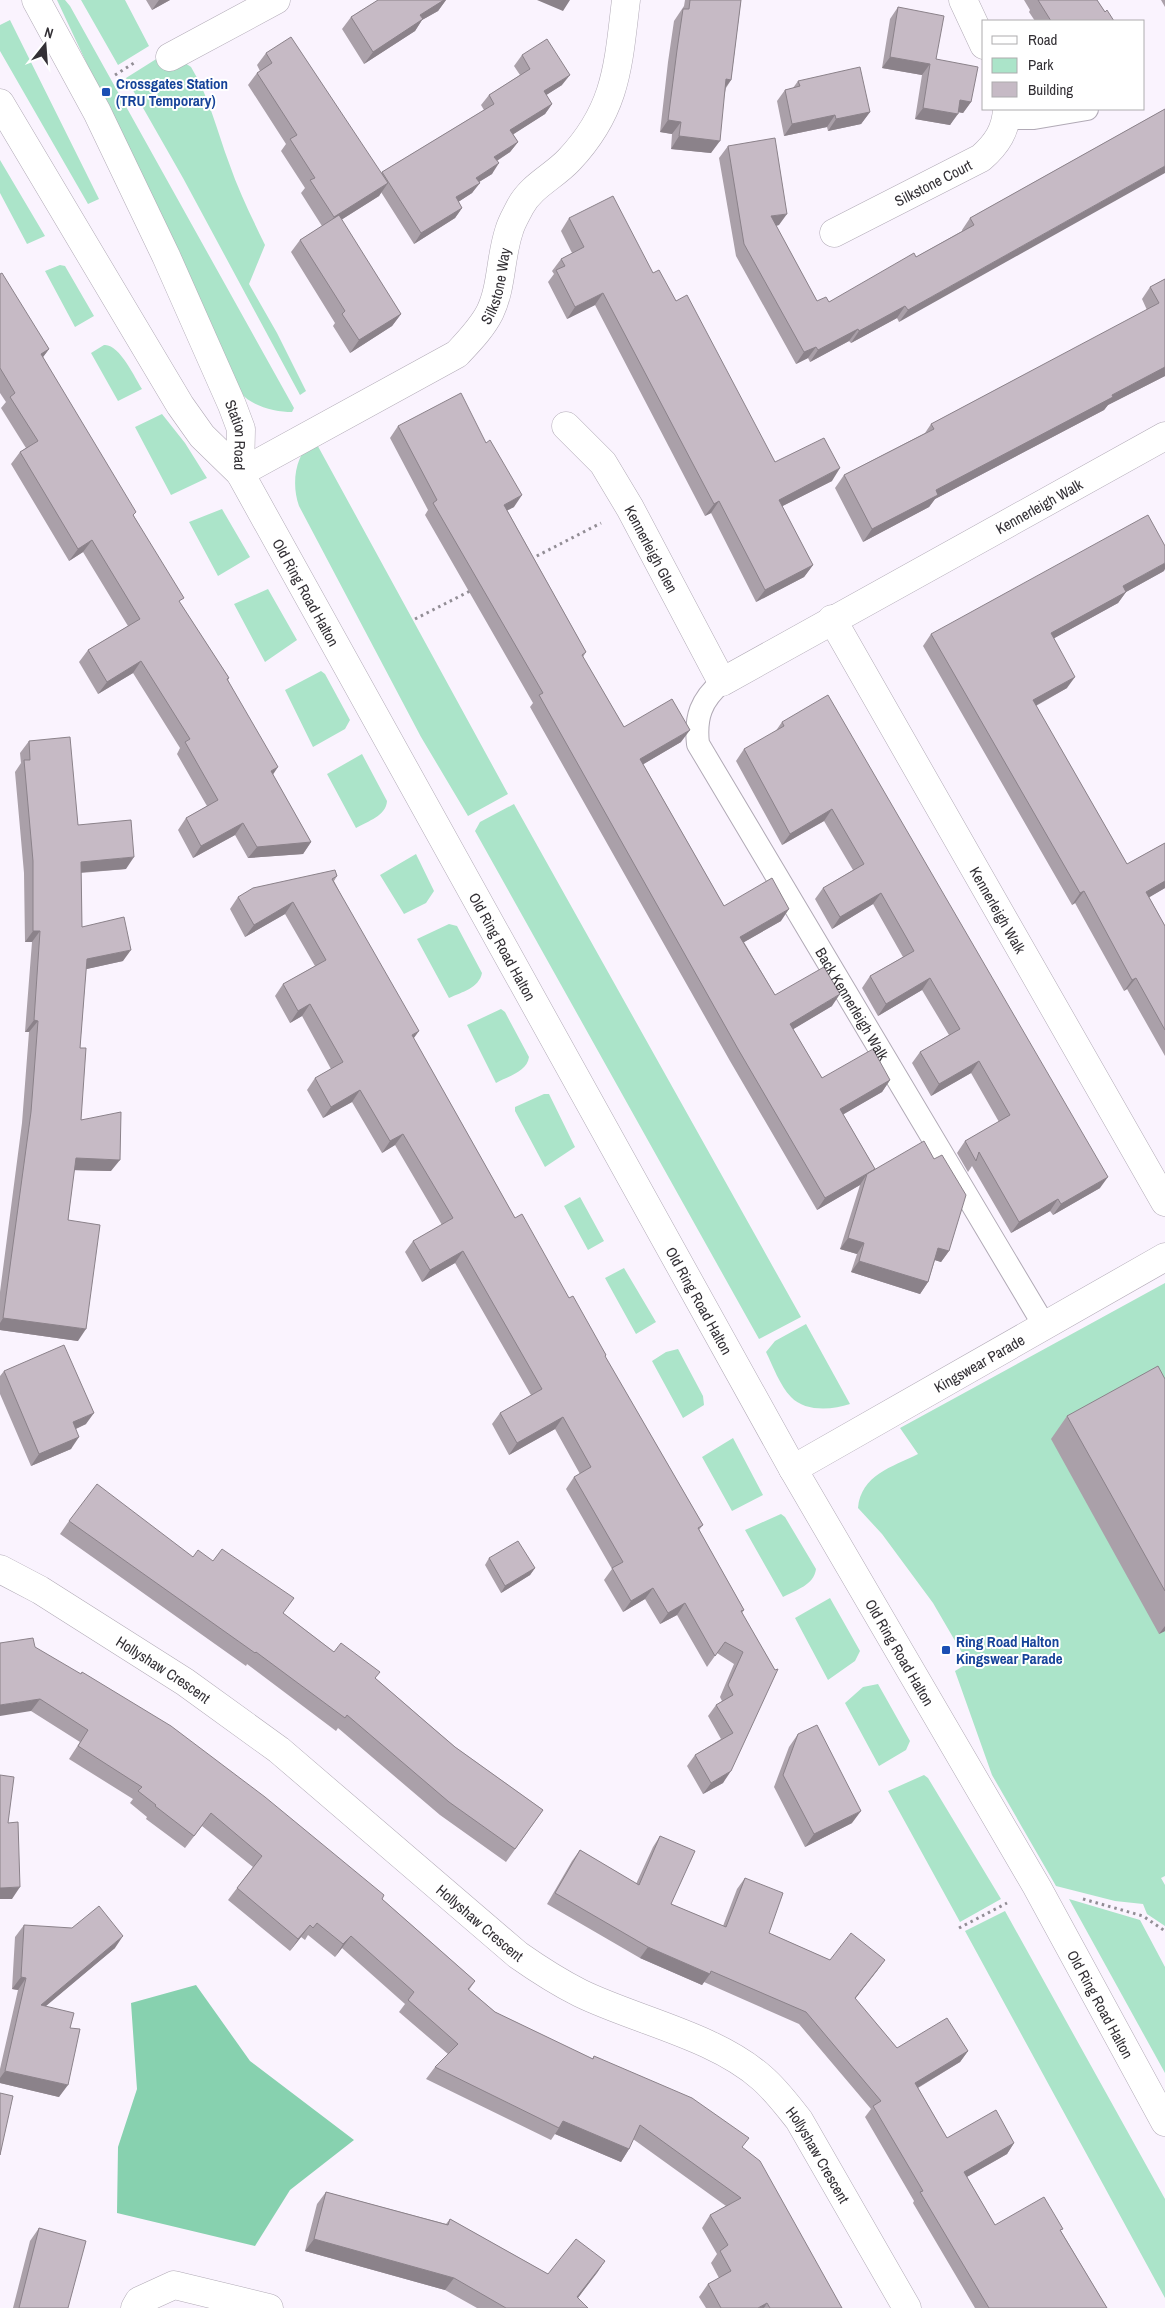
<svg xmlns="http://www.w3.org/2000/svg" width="1165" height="2308" viewBox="0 0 1165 2308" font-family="'Archivo Narrow',sans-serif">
  <rect width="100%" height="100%" fill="#faf3fe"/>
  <path fill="#abe4c9" d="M57 0H65L70 6 294 408 292 412C276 412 251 406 241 393Z
    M81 0H125L149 46 118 65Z
    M10 20 99 199 88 204 0 51V25Z
    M161 56 173 70 185 63 191 67C209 96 217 131 229 163 239 192 252 218 265 245L249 284 277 333 306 391 300 395 183 178 126 78Z
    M0 160 45 236 27 244 0 193Z
    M60 265 65 266 94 316 75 327 45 271Z
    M104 345C119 343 135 378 142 389L118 401 91 353Z
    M162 414 185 443 207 478 171 495 135 427Z
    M314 439 508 794 468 816 421 737 299 506C291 483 295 455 314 439Z
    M222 509 250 557 218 576 189 522Z
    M268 589 297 640 265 662 234 604Z
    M321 671 325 674 350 720 345 729 313 747 285 690Z
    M362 754 387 801C386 816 368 821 356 828L327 774Z
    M514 804 801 1317 759 1339 475 831 480 822Z
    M416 854 434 891 426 903 404 914 380 875Z
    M449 924 457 926 482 973C479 988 462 992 449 998L417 939Z
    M501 1009 505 1012 529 1057C527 1072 508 1076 496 1083L467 1025Z
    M544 1094H549L575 1147 545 1167 515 1111V1107Z
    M580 1197 604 1241 588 1250 564 1206Z
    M624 1268 656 1322 636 1334 605 1278Z
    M1165 1283V1876L1161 1878 1165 1885V1926L1147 1914 1143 1904 1115 1901 1056 1886 992 1775 955 1671 968 1663 933 1603 882 1534 858 1508C861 1475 892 1467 918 1454L900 1428Z
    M806 1324 850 1404C832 1410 805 1412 791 1397 780 1386 773 1366 766 1352L775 1341Z
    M678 1349 703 1396 704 1405 683 1418 652 1361 666 1352Z
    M733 1438 763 1495 732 1511 702 1457Z
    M781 1514 785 1517 816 1569C814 1585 796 1590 783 1597L745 1530Z
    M830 1598 860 1651 855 1661 828 1680 795 1618Z
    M878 1684 910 1741 906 1750 879 1766 845 1703 863 1687Z
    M924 1775 928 1778 1001 1899 960 1922 888 1791Z
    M1069 1899 1140 1920 1165 1967V2073Z
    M1005 1911 1165 2199V2298L965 1931Z"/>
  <path fill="#87d1af" d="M196 1985 250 2061 354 2140 290 2190 255 2246 117 2213 118 2147 137 2089 131 2003Z"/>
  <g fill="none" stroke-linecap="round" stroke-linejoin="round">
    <defs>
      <g id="lane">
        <path d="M1006 118H1034L1087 109"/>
        <path id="s1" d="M722 682C701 700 695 717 698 744L1044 1325"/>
      </g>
      <g id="street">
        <path d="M963 0 984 45"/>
        <path d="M170 57 276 0"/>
        <path id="s2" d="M834 233 981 158C997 144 1006 130 1007 109"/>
        <path id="s3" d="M566 426 603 463 630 508 722 682 1165 436"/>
        <path id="s4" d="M240 473 457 354C469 341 482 328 490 312 502 287 500 258 509 231 511 223 516 215 520 207 531 186 553 177 569 160 617 109 618 66 626 0"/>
        <path id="s5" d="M832 619 1165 1202"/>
        <path id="s6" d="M793 1469 1165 1257"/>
        <path id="s7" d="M0 1569 40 1590 185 1682 279 1750 518 1955C538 1969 558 1982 580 1993 635 2020 715 2036 762 2078 776 2090 787 2105 799 2120L907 2308"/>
        <path d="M135 2308 139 2301 174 2285 269 2308"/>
      </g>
      <g id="secondary">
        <path id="s8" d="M36 0 97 112 166 256 232 405 241 429 240 473"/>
        <path id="s9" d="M0 103 180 405 202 436 240 473 793 1469 1037 1887 1165 2122"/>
      </g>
    </defs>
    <use href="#lane" stroke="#b1aab6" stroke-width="24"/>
    <use href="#street" stroke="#b1aab6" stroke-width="29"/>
    <use href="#secondary" stroke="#b1aab6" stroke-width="29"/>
    <path stroke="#928d95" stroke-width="3" stroke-dasharray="2.5 4" stroke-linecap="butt" d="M115 75 137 61
      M531 559 601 523
      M415 619 472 590
      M1083 1899 1143 1916 1165 1931
      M959 1928 1007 1903"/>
    <use href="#lane" stroke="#fff" stroke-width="22"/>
    <use href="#street" stroke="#fff" stroke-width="28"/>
    <use href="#secondary" stroke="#fff" stroke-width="28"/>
  </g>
  <path fill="#aaa0a9" d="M146 0H170L152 10Z
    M378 0H446L438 11 422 20 415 31 364 64 342 29 351 17Z
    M685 0H741L731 80 726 88 711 153 671 149 672 134 660 132 668 62 674 21 684 6Z
    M1024 0H1097L1105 12 1114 21H1035L1029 12 1030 10Z
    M1161 0H1165V7Z
    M898 7 936 59 971 102 963 113 958 112 950 125 915 119 922 75 882 68 890 19Z
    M266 53 381 173 382 172 484 110 481 105 489 95 520 75 514 66 522 55 562 85 546 95 552 104 545 114 513 134 518 142 510 152 497 161 492 174 479 182 472 193 458 202 462 208 455 218 414 244 381 192 379 196 341 220 401 314 392 326 350 353 333 326 335 323 291 252 300 240 322 226 301 193 305 188 281 151 286 144 248 85 257 73 260 71 257 65Z
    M798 81 870 112 861 124 828 131 827 127 784 136 777 101 785 90 793 88Z
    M1165 109 899 322 897 318 851 343 849 341 810 362 808 358 796 364 736 256 719 158 728 146 779 225 776 226 817 301 829 302 916 257 962 231V230L970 218Z
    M569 218 653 273 676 301 775 462 832 481 782 506 813 565 804 577 756 602 711 513 705 516 595 305 567 319 548 282 554 274 552 271 561 259 572 253 561 231Z
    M0 274 49 349 43 357 134 516 180 603 229 678 228 680 273 775 311 842 303 854 248 858 235 835 193 858 178 830 186 818 207 806 177 754 180 748 133 673 98 694 79 662 88 650 128 626 83 552 69 561 11 464 20 452 26 448 1 408 6 402 0 393Z
    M1165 279V376L1108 405 1104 410 935 499 929 507 863 542 835 488 844 475 925 433 931 424 1147 310 1142 299 1150 287Z
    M398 426 514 507 507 510 586 652 583 657 624 727 681 742 643 764 724 906 781 921 744 942 775 995 832 1006 793 1029 822 1078 890 1080 882 1092 843 1114 875 1169 949 1251 941 1262 935 1260 928 1282 920 1294 851 1272 857 1254 840 1249 860 1185 817 1210 730 1061 530 707 533 703 425 515 428 510 390 438Z
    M1164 571 1126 592 1118 603 1054 638 1067 688 1036 706 1127 864 1165 843V888L1149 897 1165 926V1056L1127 989 1124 991 1075 903 1072 905 923 646 931 634Z
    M782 722 1100 1188 1053 1215 1050 1211 1011 1233 972 1166 968 1172 957 1153 965 1141 999 1122 971 1073 931 1096 912 1063 920 1052 949 1035 922 990 878 1016 862 988 870 976 903 957 873 904 832 929 815 899 823 888 853 870 824 821 782 845 736 761 744 749 775 732Z
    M29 741 78 825 126 869 81 873 82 927 123 961 86 969 80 1048 81 1120 111 1171 74 1170 68 1220 78 1341 0 1330V1292L22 1123 29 1032H25L32 942H25L24 873 15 772 21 763 20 753Z
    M337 876 334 881 414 1039 515 1218 606 1355 605 1357 703 1525 699 1530 744 1610 742 1613 775 1670 723 1783 703 1794 687 1766 695 1755 721 1739 708 1716 716 1705 722 1701 720 1697 734 1664 717 1653 707 1667 677 1615 660 1624 645 1599 623 1612 604 1580 612 1569 566 1489 574 1477 580 1474 555 1429 509 1455 492 1424 500 1413 531 1395 455 1263 422 1282 405 1252 413 1241 442 1225 395 1145 382 1153 352 1102 323 1118 307 1090 315 1078 331 1069 302 1016 290 1023 275 996 283 984 315 966 285 914 245 937 230 909 238 897Z
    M4 1371 86 1424 76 1429 71 1449 31 1466 0 1394V1376Z
    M1165 1379V1631L1159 1634 1051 1439 1067 1416Z
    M69 1521 193 1557 283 1613 334 1652 375 1678 455 1747 543 1810 506 1862 440 1815 338 1728 336 1731 247 1664 246 1666 60 1534Z
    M489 1558 535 1568 530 1575 501 1593 485 1565Z
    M35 1647 382 1899 475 1981 469 1990 495 2012 592 2059 594 2056 742 2147 842 2308H706L699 2297 708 2284 719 2278 711 2263 717 2254 702 2228 710 2215 726 2206 633 2139 629 2149 621 2162 555 2134 551 2140 426 2079 435 2067 448 2054 399 2012 405 2004 342 1948 335 1957 308 1935 305 1940 301 1937 290 1951 228 1900 253 1867 202 1826 185 1848 146 1819 147 1817 130 1803 133 1799 69 1759 80 1742 31 1711Z
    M798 1734 852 1823 805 1847 774 1787 789 1747Z
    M660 1836 671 1904 723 1926 737 1889 745 1878 769 1933 830 1960H885L855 1999 897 2048 968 2051 960 2062 918 2088 947 2138 1014 2143 1007 2154 967 2177 995 2225 1061 2231 1107 2308H975L913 2203 914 2201 865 2117 871 2109 799 2024 704 1982 702 1985 640 1958 547 1904 572 1861 580 1850 636 1884 653 1847Z
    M24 1925 115 1948 45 2006 70 2028 59 2097 0 2083V2069L18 1990 12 1989 15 1937Z
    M326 2192 446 2224 450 2219 548 2274 605 2261 578 2298 588 2308H477L445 2290 305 2251 317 2204Z
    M39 2228 68 2308H13L30 2241Z"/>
  <path fill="#8b828a" d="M159 0H170L152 10Z
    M440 0H446L438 11 422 20 415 31 364 64 373 52Z
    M537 0H570L563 11Z
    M890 57 930 64 922 75 882 68Z
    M570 75 562 85 537 101 544 91Z
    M726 79 731 80 722 92Z
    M960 100 971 102 963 113 952 111Z
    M552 104 545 114 503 141 510 130Z
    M923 108 958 114 950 125 915 119Z
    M870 112 861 124 828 131 836 119Z
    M835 115 827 127 784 136 792 124Z
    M668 120 681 122 672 134 660 132Z
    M679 136 720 141 711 153 671 149Z
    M518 142 510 152 487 167 494 157Z
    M499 163 492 174 469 188 476 178Z
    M1165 166V173L899 322 908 310Z
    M388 183 379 196 325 230 334 217Z
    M480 183 472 193 449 208 456 197Z
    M462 208 455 218 414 244 421 233Z
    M787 214 779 225 763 228 771 216Z
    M603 293 595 305 567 319 575 307Z
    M905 306 897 318 851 343 859 331Z
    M401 314 392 326 350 353 359 340Z
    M858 329 849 341 810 362 818 350Z
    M816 347 808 358 796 364 804 352Z
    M49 349 40 361 41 354Z
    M1165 367V376L1108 405 1104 410 935 499 929 507 863 542 872 529 936 490 1112 395Z
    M840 468 832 481 771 512 779 500Z
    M522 495 514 507 495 517 504 505Z
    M719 501 711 513 705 516 714 504Z
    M92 540 83 552 69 561 78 549Z
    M1165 563V569L1164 571 1126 592 1118 603 1042 645 1051 633 1123 586Z
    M813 565 804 577 756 602 765 590Z
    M141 661 133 673 98 694 107 682Z
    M1075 677 1067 688 1024 712 1033 700Z
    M690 730 681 742 632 771 640 759Z
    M278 767 270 779 271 771Z
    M832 809 824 821 782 845 790 834Z
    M243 823 235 835 193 858 201 846Z
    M311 842 303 854 248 858 257 847Z
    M134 857 126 869 73 873 81 862Z
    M1165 881V888L1138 904 1146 892Z
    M1084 891 1075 903 1072 905 1080 893Z
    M881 893 873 904 832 929 840 917Z
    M293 902 285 914 245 937 254 925Z
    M789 909 781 921 732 949 740 937Z
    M33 931H40L32 942H25Z
    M131 950 123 961 78 971 87 959Z
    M930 978 922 990 878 1016 886 1004Z
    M1136 978 1127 989 1124 991 1132 980Z
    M840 994 832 1006 782 1036 790 1024Z
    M310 1004 302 1016 290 1023 298 1011Z
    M34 1020 38 1021 29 1032H25Z
    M419 1031 411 1042 412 1035Z
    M979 1061 971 1073 931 1096 939 1084Z
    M890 1080 882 1092 832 1121 840 1109Z
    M360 1090 352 1102 323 1118 331 1107Z
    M403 1134 395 1145 382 1153 390 1141Z
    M76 1158 120 1160 111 1171 68 1170Z
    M875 1169 867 1174 860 1185 817 1210 825 1198Z
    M1108 1177 1100 1188 1053 1215 1061 1204Z
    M1058 1199 1050 1211 1011 1233 1019 1222Z
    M848 1238 864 1243 857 1254 840 1249Z
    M938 1248 949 1251 941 1262 931 1259Z
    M463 1251 455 1263 422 1282 430 1270Z
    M859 1261 928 1282 920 1294 851 1272Z
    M3 1318 86 1329 78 1341 0 1330V1323Z
    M94 1413 86 1424 64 1434 73 1422Z
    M563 1417 555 1429 509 1455 517 1443Z
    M79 1437 71 1449 31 1466 39 1454Z
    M535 1568 530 1575 501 1593 505 1586Z
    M653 1588 645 1599 623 1612 631 1601Z
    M685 1603 677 1615 660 1624 668 1613Z
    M1165 1626V1631L1159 1634Z
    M40 1699 31 1711 0 1716V1705Z
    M731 1771 723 1783 703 1794 711 1783Z
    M861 1811 852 1823 805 1847 814 1834Z
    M20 1887 12 1899H0V1888Z
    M310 1925 301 1937 290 1951 298 1939Z
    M123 1936 115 1948 33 2017 41 2005Z
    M351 1936 342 1948 335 1957 343 1944Z
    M648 1947 710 1974 702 1985 640 1958Z
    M885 1960 877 1971 847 2009 855 1998Z
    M21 1977 26 1978 18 1990 12 1989Z
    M968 2051 960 2062 907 2094 915 2083Z
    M5 2071 68 2085 59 2097 0 2083V2078Z
    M563 2121 629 2149 621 2162 555 2134 559 2128Z
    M1014 2143 1007 2154 956 2183 964 2172Z
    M314 2239 454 2278 445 2290 305 2251Z
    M605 2261 597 2273 570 2308 577 2297Z
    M767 2303 764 2308H758Z"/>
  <path fill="#c6bac5" stroke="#8b828a" d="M378 0H444L420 15 423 19 373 52 351 17Z
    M690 0H741L731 80 726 79 720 141 679 136 681 122 668 120 677 50 683 9H689Z
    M1038 0H1097L1105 12 1107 10 1114 21H1051Z
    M898 7 944 16 936 59 978 67 971 102 960 100 958 114 923 108 930 64 890 57Z
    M291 37 388 183 334 217 310 180 315 178 290 139 297 135 257 73 272 63 266 53Z
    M547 39 570 75 544 91 552 104 510 130 518 142 494 157 499 163 476 178 480 183 456 197 462 208 421 233 382 172 494 104 489 95 530 69 522 55Z
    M860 67 870 112 836 119 835 115 792 124 785 90 800 86 798 81Z
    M1165 109V166L908 310 905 306 859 331 858 329 818 350 816 347 804 352 744 244 728 146 775 138 787 214 771 216 817 301 826 297 829 302 914 253 916 257 974 225 970 218Z
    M613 196 653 273 659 270 676 301 687 295 775 462 824 438 840 468 779 500 813 565 765 590 719 501 714 504 603 293 575 307 556 270 565 266 561 259 584 247 569 218Z
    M339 215 401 314 359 340 342 314 345 311 300 240Z
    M2 273 49 349 41 354 136 512 133 515 184 598 179 601 229 678 227 679 278 767 271 771 311 842 257 847 243 823 201 846 186 818 218 800 185 742 190 739 141 661 107 682 88 650 140 619 92 540 78 549 20 452 38 441 10 397 15 393 0 368V274Z
    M1165 279V367L1112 395 1113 397 936 490 938 495 872 529 844 475 934 429 931 424 1159 303 1150 287Z
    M461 393 486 443 490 440 522 495 504 505 586 652 582 655 624 727 672 699 690 730 640 759 724 906 772 878 789 909 740 937 775 995 824 967 840 994 790 1024 822 1078 873 1049 890 1080 840 1109 875 1169 825 1198 738 1049 539 695 543 693 433 503 437 500 398 426Z
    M1148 515 1165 546V563L1123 586 1126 592 1051 633 1075 677 1033 700 1127 864 1165 843V881L1146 892 1165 926V1030L1136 978 1132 980 1084 891 1080 893 931 634Z
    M828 695 1108 1177 1061 1204 1058 1199 1019 1222 979 1152 976 1161 965 1141 1010 1115 979 1061 939 1084 920 1052 960 1029 930 978 886 1004 870 976 914 951 881 893 840 917 823 888 864 864 832 809 790 834 744 749 784 726 782 722Z
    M70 737 78 825 131 820 134 857 81 862 82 927 124 917 131 950 87 959 80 1048H86L81 1120 121 1112 120 1160 76 1158 68 1220 100 1225 86 1329 3 1318 31 1112 38 1021 34 1020 40 931H33V861L24 760H30L29 741Z
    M335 870 337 876 332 879 419 1031 412 1035 515 1218 522 1214 569 1298 573 1296 606 1355 605 1356 703 1525 698 1528 744 1610 741 1611 775 1670 778 1669 731 1771 711 1783 695 1755 733 1733 716 1705 733 1695 728 1685 743 1652 725 1642 715 1656 685 1603 668 1613 653 1588 631 1601 612 1568 623 1562 574 1477 591 1467 563 1417 517 1443 500 1413 542 1389 463 1251 430 1270 413 1241 453 1218 403 1134 390 1141 360 1090 331 1107 315 1078 343 1062 310 1004 298 1011 283 984 326 960 293 902 254 925 238 897 253 888Z
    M924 1141 934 1159 942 1155 966 1195 949 1251 938 1248 928 1282 859 1261 864 1243 848 1238 867 1174Z
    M64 1345 94 1413 73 1422 79 1437 39 1454 4 1371Z
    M1158 1366 1165 1379V1591L1067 1416Z
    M97 1484 193 1557 198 1550 213 1561 222 1549 294 1598 283 1613 334 1652 341 1643 380 1672 375 1678 427 1723 455 1747 543 1810 515 1849 449 1802 347 1715 345 1718 256 1652 255 1653 69 1521Z
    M518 1541 535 1568 505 1586 489 1558Z
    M33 1638 35 1647 81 1674 82 1672 171 1726 265 1797 384 1895 382 1899 475 1981 468 1989 495 2012 593 2059 594 2056 692 2098 749 2138 742 2147 760 2161 842 2308H770L767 2303 758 2308H721L708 2284 731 2271 720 2251 728 2245 710 2215 741 2198 640 2125 629 2149 563 2121 559 2128 435 2067 458 2044 408 2000 414 1992 351 1936 343 1944 317 1923 313 1928 310 1925 298 1939 237 1888 262 1856 211 1813 194 1836 155 1806 156 1805 138 1791 142 1787 78 1746 88 1730 40 1699 0 1705V1643Z
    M817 1725 861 1811 814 1834 783 1775 798 1734Z
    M0 1775 14 1777 8 1823 18 1822 20 1887 0 1888Z
    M660 1836 695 1851 671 1904 726 1927 745 1878 783 1893 769 1933 830 1960 851 1933 885 1960 855 1998 897 2048 947 2018 968 2051 915 2083 947 2138 996 2110 1014 2143 964 2172 995 2225 1044 2197 1063 2229 1060 2230 1107 2308H989L920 2192 923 2191 873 2106 881 2101 806 2012 711 1971 710 1974 648 1947 555 1893 580 1850 639 1885Z
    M99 1906 123 1936 41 2005 74 2013 70 2028 80 2029 68 2085 5 2071 26 1978 21 1977 24 1925 72 1928Z
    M0 2093 13 2096 0 2155Z
    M326 2192 448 2225 450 2219 548 2274 576 2239 605 2261 577 2297 588 2308H506L454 2278 314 2239Z
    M39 2228 86 2241 68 2308H19Z"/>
  <g fill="#1a4fb4" stroke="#fff" stroke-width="2">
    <rect x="101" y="87" width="10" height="10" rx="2.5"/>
    <rect x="941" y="1645" width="10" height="10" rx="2.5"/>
  </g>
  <g text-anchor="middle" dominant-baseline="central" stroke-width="4" stroke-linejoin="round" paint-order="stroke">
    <g font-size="15" font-weight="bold" fill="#164399" stroke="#fff" text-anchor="start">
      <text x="116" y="83">Crossgates Station<tspan x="116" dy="17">(TRU Temporary)</tspan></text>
      <text x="956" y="1641">Ring Road Halton<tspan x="956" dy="17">Kingswear Parade</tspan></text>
    </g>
    <g font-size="15" fill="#333035" stroke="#fff">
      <text stroke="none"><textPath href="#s2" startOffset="111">Silkstone Court</textPath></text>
      <text stroke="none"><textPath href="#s4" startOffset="328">Silkstone Way</textPath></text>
      <text stroke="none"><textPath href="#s8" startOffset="481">Station Road</textPath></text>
      <text stroke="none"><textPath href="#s3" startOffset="664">Kennerleigh Walk</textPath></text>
      <text stroke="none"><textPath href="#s3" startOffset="151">Kennerleigh Glen</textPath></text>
      <text stroke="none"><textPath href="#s9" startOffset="579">Old Ring Road Halton</textPath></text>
      <text stroke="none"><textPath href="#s5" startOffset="335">Kennerleigh Walk</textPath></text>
      <text stroke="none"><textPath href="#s9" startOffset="984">Old Ring Road Halton</textPath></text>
      <text stroke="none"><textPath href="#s1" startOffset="372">Back Kennerleigh Walk</textPath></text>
      <text stroke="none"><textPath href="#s9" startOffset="1389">Old Ring Road Halton</textPath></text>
      <text stroke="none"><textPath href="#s6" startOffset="214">Kingswear Parade</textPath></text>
      <text stroke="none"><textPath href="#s9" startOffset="1794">Old Ring Road Halton</textPath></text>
      <text stroke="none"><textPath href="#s7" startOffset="192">Hollyshaw Crescent</textPath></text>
      <text stroke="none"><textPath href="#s7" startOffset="598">Hollyshaw Crescent</textPath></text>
      <text stroke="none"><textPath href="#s9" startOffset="2199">Old Ring Road Halton</textPath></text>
      <text stroke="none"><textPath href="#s7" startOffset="1018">Hollyshaw Crescent</textPath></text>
    </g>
  </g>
  <rect x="982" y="20" width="162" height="90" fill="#ffffff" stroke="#adacae"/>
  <rect x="992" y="36" width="25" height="8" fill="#ffffff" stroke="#adacae"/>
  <text x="1028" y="45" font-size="15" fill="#333035">Road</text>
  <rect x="992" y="58" width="25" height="15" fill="#abe4c9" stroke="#adacae"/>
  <text x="1028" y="70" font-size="15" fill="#333035">Park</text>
  <rect x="992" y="82" width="25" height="15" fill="#c6bac5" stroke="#adacae"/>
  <text x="1028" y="95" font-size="15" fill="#333035">Building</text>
  <g transform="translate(45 45) rotate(17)" stroke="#ffffff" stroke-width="4" paint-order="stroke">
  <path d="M0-4L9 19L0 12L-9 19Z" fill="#333035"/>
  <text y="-8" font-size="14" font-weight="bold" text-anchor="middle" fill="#333035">N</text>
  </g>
</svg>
